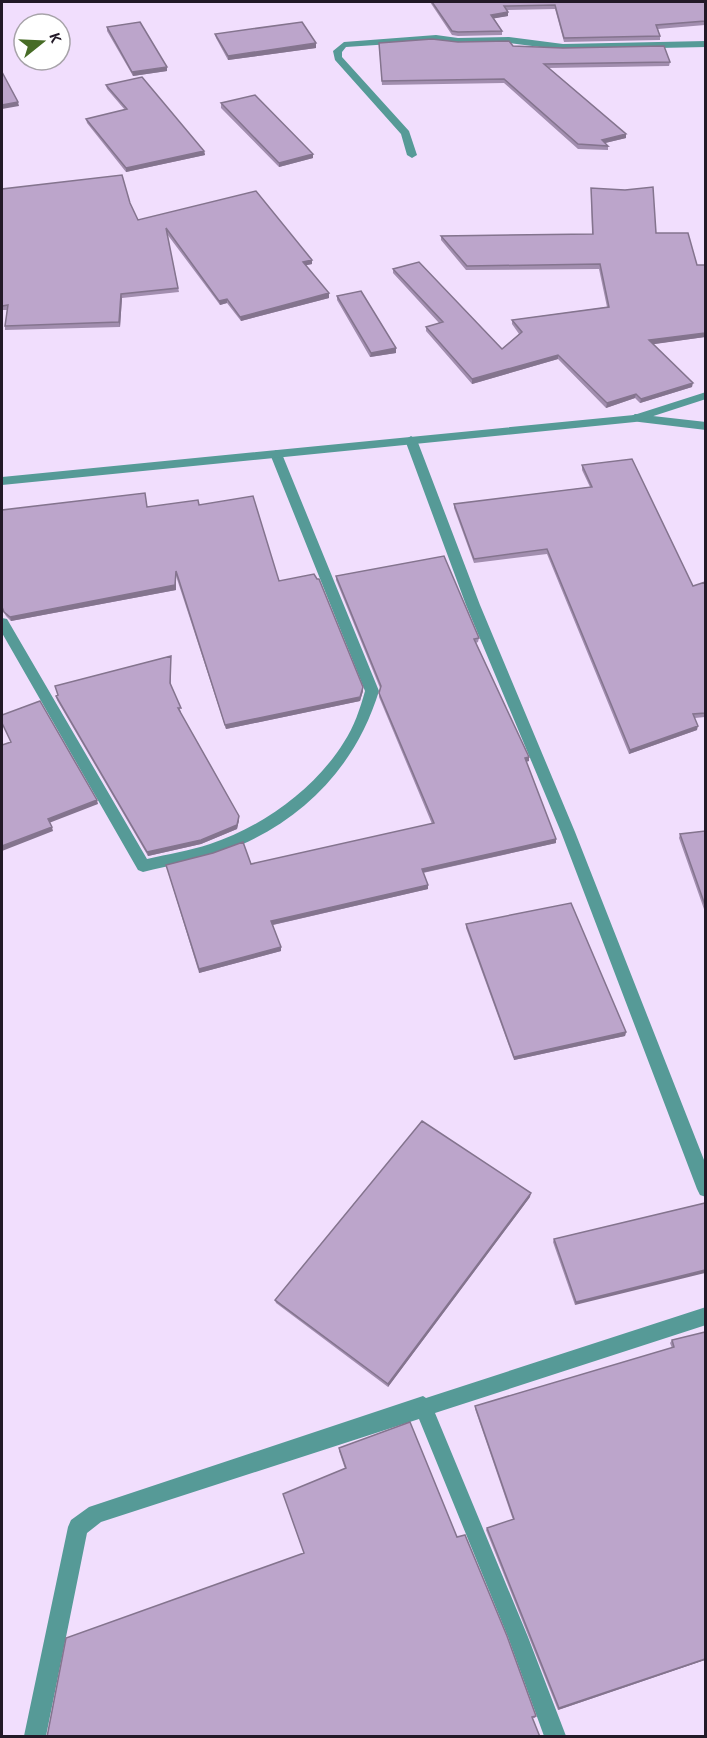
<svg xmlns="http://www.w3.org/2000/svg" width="707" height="1738" viewBox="0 0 707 1738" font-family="'Alegreya Sans',sans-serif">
  <rect width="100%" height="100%" fill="#f1defd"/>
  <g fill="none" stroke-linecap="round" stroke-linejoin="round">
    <path fill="#569a97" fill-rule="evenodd" d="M436 35 458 38 509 37 563 44 706 41V47L563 50 509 43 458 44 436 41 346 47 342 52V57L409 131 417 155 412 158 407 155 401 134 335 60 333 51 344 42Z
      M635 414 706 422V430L631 421 629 418Z
      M411 436 417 440 480 605 575 832 706 1165V1197L700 1195 697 1189 561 832 466 605 405 440Z
      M276 450 282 454 379 691C355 769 300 824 223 852 197 861 170 865 143 872L138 870 2 633V618L7 619 147 859C168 854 189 851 210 844 262 827 315 789 344 742 354 727 360 709 365 691L270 454Z
      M706 1307V1325L435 1413 528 1637 566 1736H544L508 1637 419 1419 101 1522 87 1533 46 1736H24L68 1527 71 1520 89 1507 423 1396 426 1398Z"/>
    <path fill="#569a97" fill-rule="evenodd" d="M706 392V399L635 422 2 485V477L634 415Z"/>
  </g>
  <path fill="#a28eaf" d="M430 2H705V25L658 29 660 36V40L564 42 555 9 507 10 508 12V16L494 18 502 31V35L458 36 452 35Z
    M107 27 167 71 133 76 107 31Z
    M215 34 316 43V48L228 60 216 38Z
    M458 42 513 46 670 62 669 66 549 68 626 134V138L605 143 608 146V150L578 149 504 83 382 85 379 43Z
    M106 85 204 151 205 155 126 172 87 123 86 119 125 110 107 89Z
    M221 103 313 158 279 167 221 108Z
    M591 188 656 233 697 265H705V337L653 344 692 387 640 403 635 398 606 408 558 359 472 384 426 331V327L439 323 393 273V269L502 349 519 334 512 324V320L607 307 599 269 466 270 441 240V236L592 234Z
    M2 189 130 203 138 220 312 260V264L306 265 329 298 241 321 227 303 220 305 167 234 179 292 122 298 120 327 5 330V326L7 310H2Z
    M337 296 396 348V353L370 357 337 300Z
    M582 465 693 586 705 582V717L695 718 697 730 629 754 547 554 474 563 454 508V504L590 487 582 470Z
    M199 505 279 581 363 691 360 701 226 729 176 576V590L11 621 6 616 2 609V510L147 507Z
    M336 576 479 638 478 642 476 643 529 757V761L526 762 556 843 423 873 428 885V889L273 925 281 951 199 973 166 865 251 864 432 824 379 697 380 688 336 580Z
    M171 656V685L181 712H180L239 820 237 829 201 844 148 856 57 700 56 696 58 695 55 686Z
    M705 831V912L679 838 680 834Z
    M466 924 626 1032 625 1036 514 1060 466 928Z
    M530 1197 388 1387 276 1303 275 1300Z
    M705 1203 575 1305 553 1242 554 1239Z
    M705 1332V1660L558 1710 486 1530 487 1528 513 1520 475 1409V1406L672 1348 670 1343 672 1340Z
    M339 1448 457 1537 536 1716 535 1718H533L304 1553 283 1494 345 1469 339 1451Z"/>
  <path fill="#84748e" d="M508 12V16L491 19V15Z
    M316 43V48L228 60V56Z
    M167 67V71L133 76 132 72Z
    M18 102 19 106 2 109V105Z
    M626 134V138L601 144 602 140Z
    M204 151 205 155 126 172V168Z
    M313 154V158L279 167V163Z
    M312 260V264L303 266V262Z
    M329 293V298L241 321 240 317Z
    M121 294 122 298 120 327 119 322Z
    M227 299V303L220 305 219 301Z
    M705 333V337L648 345 649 340Z
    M396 348V353L370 357 371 353Z
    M558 355V359L472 384V379Z
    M693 383 692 387 640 403 641 399Z
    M636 394 635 398 606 408 607 403Z
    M176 571V590L11 621 10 617Z
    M363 687V691L360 701 226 729 225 725Z
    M698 726 697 730 629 754 630 750Z
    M529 757V761L524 762 525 758Z
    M97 800 98 804 49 823 48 819Z
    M239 816V820L237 829 201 844 148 856 147 852Z
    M52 827 53 831 2 851V846Z
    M556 839V843L421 873 422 869Z
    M428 885V889L272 925 271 921Z
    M281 947V951L199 973V969Z
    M626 1032 625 1036 514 1060V1057Z
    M531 1193 530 1197 388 1387V1384Z
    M705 1270V1273L575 1305 576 1302Z
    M705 1659V1660L558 1710 559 1708Z"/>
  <path fill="#bca5cb" stroke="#84748e" stroke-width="1.5" d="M432 2H705V21L656 25 660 36 564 38 555 5 504 6 508 12 491 15 502 31 458 32 452 31Z
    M140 22 167 67 132 72 107 27Z
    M302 22 316 43 228 56 215 34Z
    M432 39 458 42 509 41 513 46 563 48 664 46 670 62 544 64 626 134 602 140 608 146 578 144 504 79 382 81 379 43Z
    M2 72 18 102 2 105Z
    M142 77 204 151 126 168 86 119 127 109 106 85Z
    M255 95 313 154 279 163 221 103Z
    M122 175 130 203 138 220 256 191 312 260 303 262 329 293 240 317 227 299 219 301 166 228 178 288 121 294 119 322 5 326 8 305 2 306V189Z
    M653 187 656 233H688L697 265H705V333L649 340 693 383 641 399 636 394 607 403 558 355 472 379 426 327 443 322 393 269 419 262 502 349 522 332 512 320 609 307 600 264 467 266 441 236 593 234 591 188 625 190Z
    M361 291 396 348 371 353 337 296Z
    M632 459 693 586 705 582V713L693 714 698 726 630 750 547 549 474 559 454 504 592 487 582 465Z
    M145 493 147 507 198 500 199 505 253 496 279 581 314 574 317 579H319L363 687 360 697 225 725 176 571 175 585 10 617 4 612 2 607V510Z
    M444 556 479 638 474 639 529 757 525 758 556 839 422 869 428 885 271 921 281 947 199 969 166 865 213 853 243 842 251 864 434 823 379 693 381 686 336 576Z
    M171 656 170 683 181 708H178L239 816 237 825 201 840 147 852 56 696 58 695 55 686Z
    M40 701 97 800 48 819 52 827 2 846V745L11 742 2 723V715Z
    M705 831V905L680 834Z
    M571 903 626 1032 514 1057 466 924Z
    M422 1121 531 1193 388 1384 275 1300Z
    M705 1203V1270L576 1302 554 1239Z
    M705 1332V1659L559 1708 487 1528 514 1519 475 1406 674 1347 672 1340Z
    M410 1422 457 1537 465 1535 507 1636 536 1716 532 1717 540 1737H47L66 1638 304 1553 283 1494 346 1468 339 1448Z"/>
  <rect width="707" height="1738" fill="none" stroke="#221927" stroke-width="6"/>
  <g transform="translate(42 42) rotate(72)"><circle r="28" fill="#ffffff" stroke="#a7a3a9" stroke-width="1.5"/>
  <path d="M0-4.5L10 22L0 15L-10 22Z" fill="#476c26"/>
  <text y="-9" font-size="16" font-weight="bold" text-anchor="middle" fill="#221927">K</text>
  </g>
</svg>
